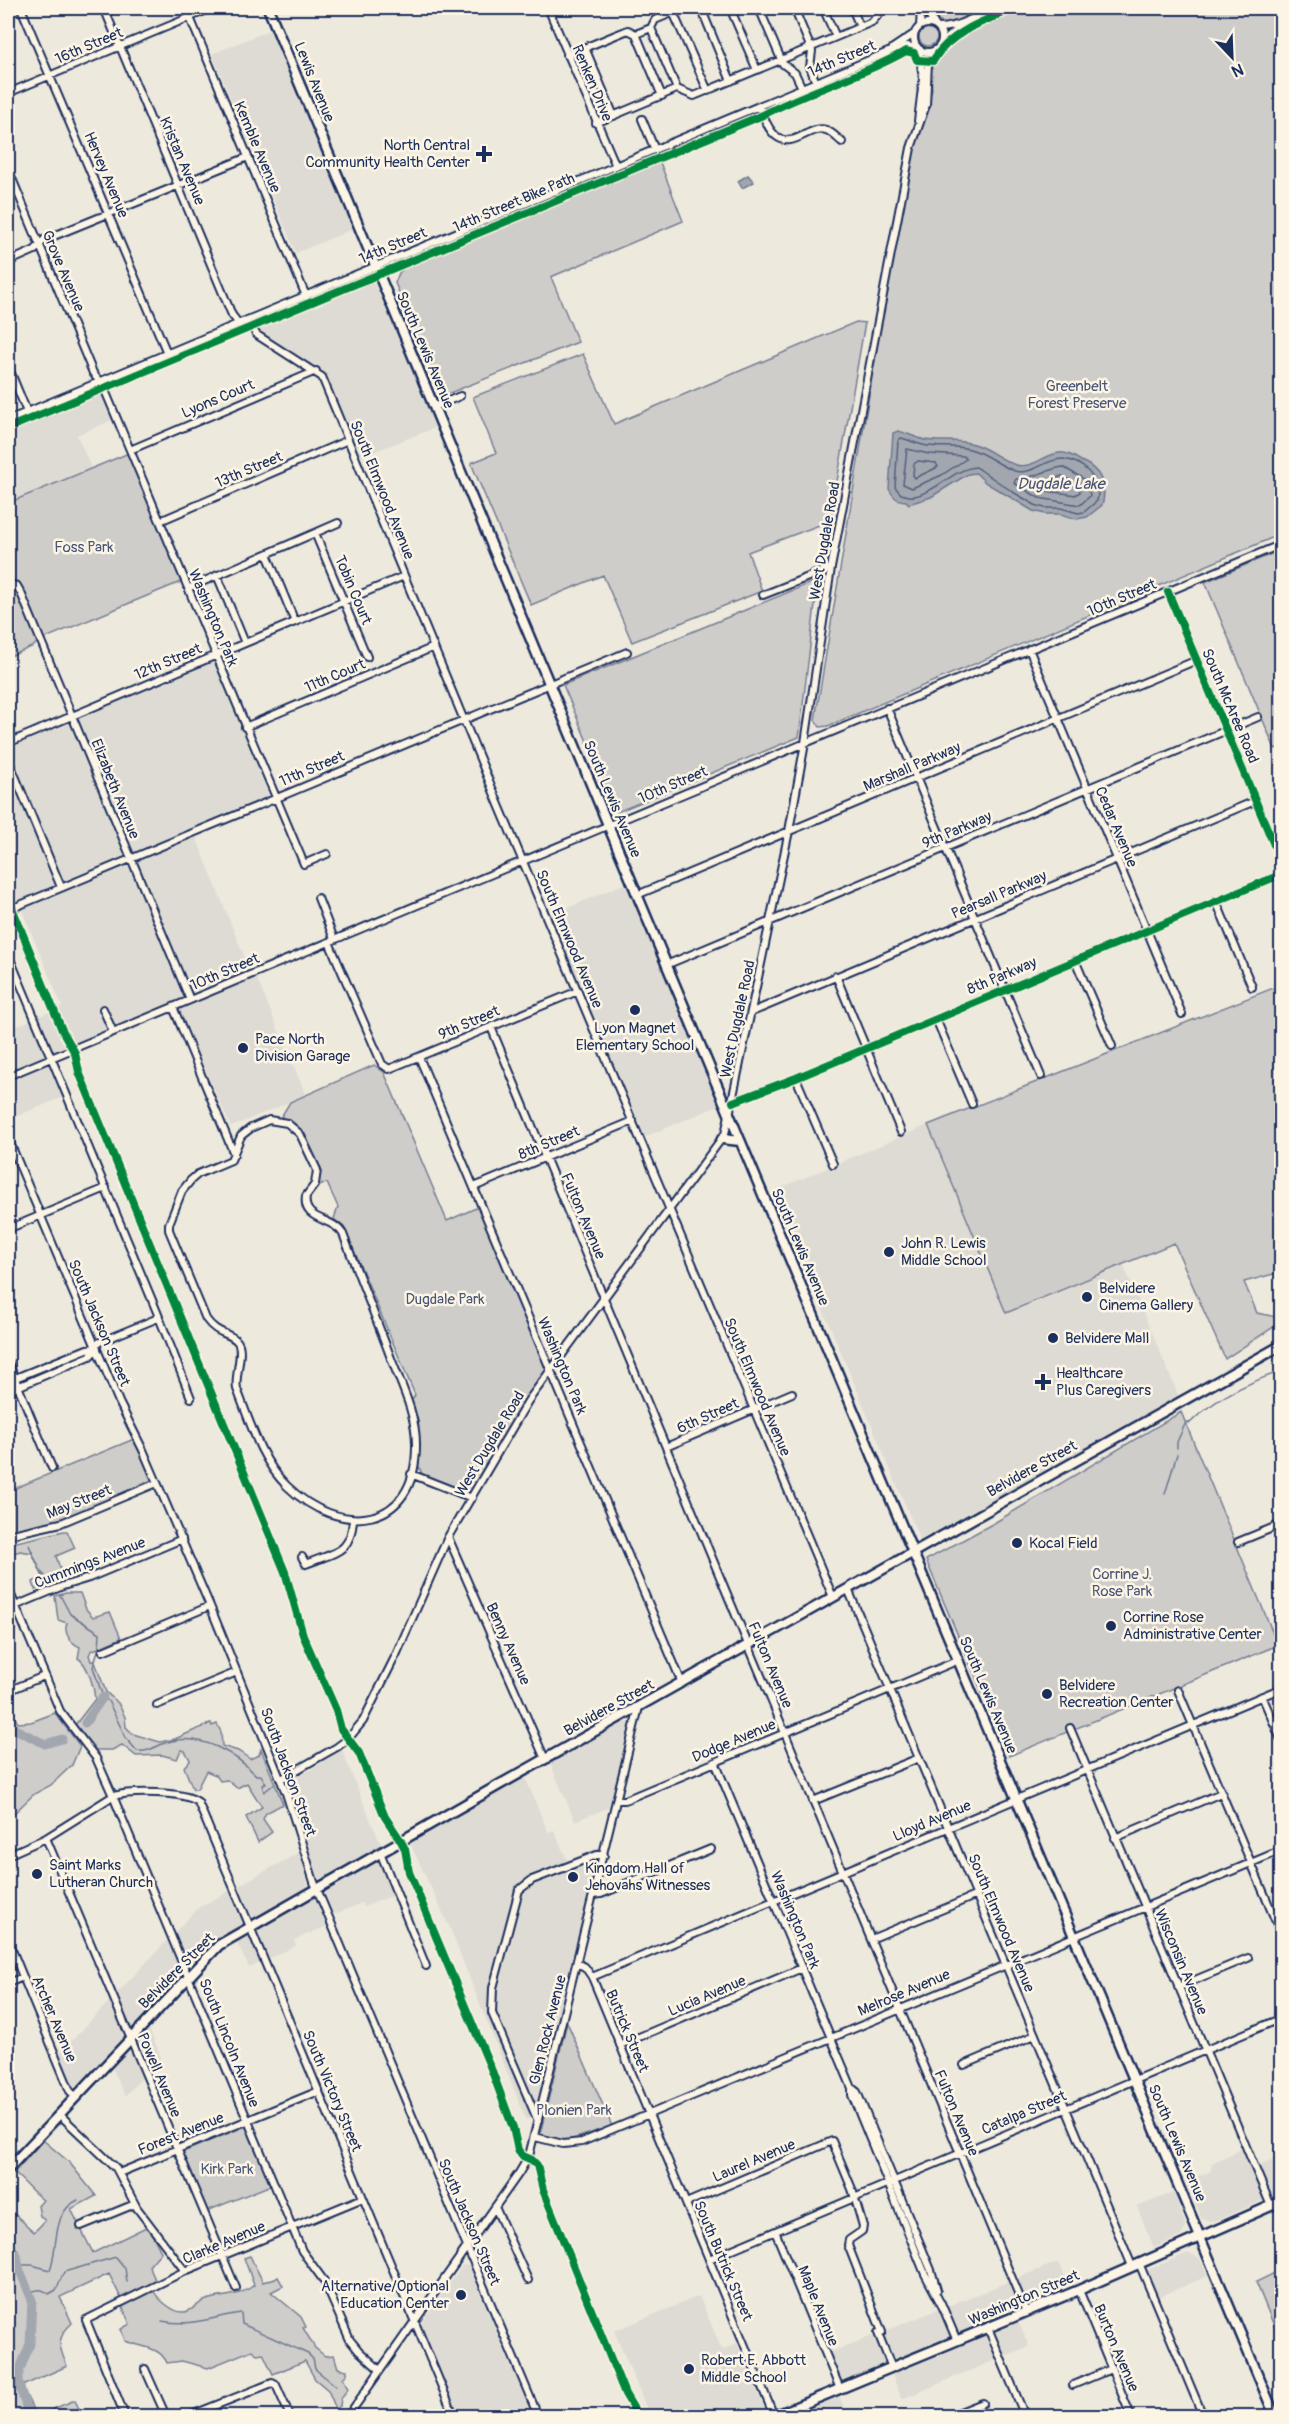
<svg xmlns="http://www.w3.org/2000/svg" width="1289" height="2424" viewBox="0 0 1289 2424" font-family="Pangolin,sans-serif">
  <rect width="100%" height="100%" fill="#eee9dd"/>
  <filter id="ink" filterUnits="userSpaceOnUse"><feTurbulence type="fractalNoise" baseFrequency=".0167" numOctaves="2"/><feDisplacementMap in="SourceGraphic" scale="12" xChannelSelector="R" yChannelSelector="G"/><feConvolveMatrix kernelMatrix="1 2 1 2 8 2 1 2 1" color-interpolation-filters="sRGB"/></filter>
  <g filter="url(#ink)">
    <path fill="#dedbd4" d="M270 30 353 229 296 253 212 54Z
      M367 276 375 284 437 427 360 457 327 379 321 371 248 325Z
      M100 387 115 419 77 435 91 468 8 502V425Z
      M215 660 272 804 196 837 250 971 8 1071V1030L62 1006 8 877V749Z
      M626 883 720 1105 645 1137 551 915Z
      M256 977 306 1095 231 1127 178 1009Z
      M56 1060 70 1094 8 1120V1080Z
      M928 1125 1006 1313 1123 1264 1179 1397 920 1540 773 1191Z
      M626 1721 631 1724V1727L613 1806 575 1821 550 1763Z
      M341 1748 381 1845 323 1878H318L288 1782 315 1767Z
      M525 1777 548 1832 554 1830 567 1860 603 1846 534 2117 526 2120 449 1926 409 1841Z
      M300 1852 308 1886 216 1941 77 2087 70 2082 59 2054 198 1908Z
      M378 1860 394 1895 364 1907 362 1903 333 1915 325 1891Z
      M314 1897 327 1926 294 1940 296 1946 249 1968 236 1941Z
      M148 2026 161 2057 125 2096 111 2065Z
      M1248 2146 1257 2166 1281 2155V2193L1215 2221 1202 2219 1185 2181 1211 2171 1212 2163Z
      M1174 2192 1186 2227 1181 2236 1154 2248 1137 2207Z
      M1188 2253 1199 2257 1208 2276 1158 2297 1147 2270Z
      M1058 2262 1069 2287 842 2383 829 2353Z
      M463 2265 469 2266 532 2416H458L420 2325Z
      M699 2296 722 2350 737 2343 765 2411 751 2416H650L614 2331Z
      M1018 2321 1029 2346 902 2399 892 2375Z
      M839 2396 847 2416H790Z"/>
    <path fill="#cfcdca" stroke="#757e94" stroke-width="1.5" d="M927 8H983C958 20 946 37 927 8Z
      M1010 8H1281V534L828 726 820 727 815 720 905 179 932 90 930 65 936 52 954 35 986 17Z
      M919 37a9 9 0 1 1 18 0a9 9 0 1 1-18 0Z
      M659 160 683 221 551 277 578 342 442 396 395 283 399 273 409 264Z
      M856 322 865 323 830 521 748 552 762 591 632 642 603 575 531 605 471 463 496 453 473 397 583 354 614 424Z
      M129 453 183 581 38 641 34 646 8 657V503Z
      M1281 550 1282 746 1275 749 1205 582Z
      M818 580 799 737 617 812 563 685Z
      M1281 985V1272L1244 1282 1257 1313 1281 1318V1322L1225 1359 1174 1243 1006 1313 928 1125Z
      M374 1065 384 1072 447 1221 478 1207 546 1370 471 1495 422 1474 418 1464V1422L411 1402 415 1395 344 1227 334 1219 338 1207 327 1183 316 1186 319 1168 312 1150 301 1130 294 1123 281 1117 290 1102Z
      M89 1352 26 1380 24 1378 89 1351Z
      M1181 1412 1278 1645 1009 1756 926 1560 994 1523Z
      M134 1439 152 1480 49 1525 8 1532V1491Z
      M64 1531H67L75 1548 56 1556 63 1578 35 1590 33 1582 43 1577 32 1553 20 1551 8 1555V1544Z
      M66 1593H80L86 1609 93 1617 110 1612 121 1638 91 1651 89 1655 91 1661 95 1662 106 1692 118 1703 125 1717 126 1727 133 1734 160 1742 175 1739 211 1723 212 1726 217 1724 221 1732 222 1746 238 1751 250 1759 259 1755 261 1749 283 1804 266 1813 263 1819 272 1832 258 1842 246 1817 262 1807 247 1783 237 1788 227 1780 220 1781 216 1775 206 1771 197 1789H193L184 1767 190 1760 185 1751 181 1750 177 1759 162 1755 136 1756 122 1745 112 1750H96L75 1725 95 1699C94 1687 88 1664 78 1658L80 1647C71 1643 63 1634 67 1623L58 1620 55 1596Z
      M8 1705 18 1723 31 1722 55 1713 80 1746 72 1765 51 1785 34 1794 8 1819Z
      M567 2022 612 2126 567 2141 540 2134Z
      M246 2126 271 2185 207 2211 183 2152Z
      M43 2140 69 2162 96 2196 71 2209 93 2253 148 2226 161 2252 149 2266 157 2284 122 2300 109 2274 60 2297 72 2323C55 2339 59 2347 67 2366L22 2386 36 2416 75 2400 82 2416H8V2208L34 2232 45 2221 40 2216 38 2206 43 2200C31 2191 25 2182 14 2173Z
      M250 2256 263 2282 278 2277 283 2286 271 2292 301 2317 306 2327 303 2328 315 2348 325 2356 334 2355 338 2368 347 2370V2374L343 2378 348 2389 341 2398 340 2406 336 2409 328 2390 315 2379 305 2361 273 2374 263 2353 257 2354 252 2350 208 2368 182 2361 167 2363C160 2346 140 2347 125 2341L121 2329 130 2324 122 2306 153 2290C158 2299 173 2313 184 2312 191 2312 197 2304 204 2301 221 2295 240 2297 254 2285L244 2258Z
      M1281 2270V2343L1256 2282Z"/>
    <path fill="#a2a7af" stroke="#6c778f" stroke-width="1.5" d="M748 175 754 182 742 188 738 181Z
      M898 431C908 433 915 438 925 440 943 443 961 438 979 446 992 451 1003 461 1016 465 1032 470 1048 451 1064 453 1071 454 1076 458 1081 461 1100 469 1108 485 1102 505L1087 517 1077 519 1060 514H1045L1033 511 1010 497 986 483 976 473 968 474 931 497 909 504 906 501C896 500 894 498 889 489L893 433Z"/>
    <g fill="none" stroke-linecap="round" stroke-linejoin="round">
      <path stroke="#515f7e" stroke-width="1.5" d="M901 438C910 440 918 445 928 446 943 448 958 445 973 450 988 455 1000 466 1015 471 1032 476 1046 458 1063 459 1083 461 1102 480 1097 501L1084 512 1078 513 1061 508H1045L1035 505 1013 492 976 467C953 469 938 491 915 496 910 497 906 495 901 494L895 487 898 441Z
        M907 449 929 454 964 456 966 459 942 475 912 488 903 484Z
        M918 461 936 463 938 467 915 478 913 475 914 464Z
        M1063 467 1087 481 1090 496 1080 505 1039 498 1014 483 1016 479C1033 479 1046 469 1063 467Z
        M1062 476 1079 485 1080 492 1075 495C1064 492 1050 494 1040 488V484Z"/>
      <path stroke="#6c778f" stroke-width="1.5" d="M1177 1448V1442L1186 1422 1190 1423C1214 1399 1249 1382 1282 1371
        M1165 1494 1177 1454
        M29 1545 41 1572 52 1583
        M60 1595 70 1614 100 1633 99 1647 93 1667 103 1697 108 1701 126 1738 137 1751C150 1753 159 1743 172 1741 203 1734 236 1754 256 1775H261L266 1784 262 1785 264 1792 274 1784
        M19 2265H32L50 2270C59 2246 51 2212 78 2200
        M29 2293C38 2289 41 2288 49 2294L56 2290 64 2272 116 2257 125 2268 127 2282
        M162 2321C192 2327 212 2317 241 2313L242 2324 308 2354 313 2359 315 2369 336 2386"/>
      <path stroke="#a2a7af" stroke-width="9" d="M85 1723 103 1697
        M8 1730 13 1728 45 1744 62 1739
        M8 2243 17 2255 19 2268 32 2300 30 2344 20 2369 18 2381 29 2416"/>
      <defs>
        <path id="minor" d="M21 8 167 353
          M104 8 232 315 239 324
          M186 8 306 296
          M548 8 616 166
          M684 8 655 20 651 28 677 89 694 96 872 22 878 15 879 8
          M701 8 731 81
          M730 8 757 70
          M759 8 783 64 795 73 802 88
          M794 8 812 51 810 67 816 83
          M823 8 836 37
          M852 8 860 27
          M924 8 935 25
          M673 12 708 91
          M914 38a14 14 0 1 1 28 0a14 14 0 1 1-28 0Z
          M920 26 921 8
          M938 28C958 28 977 15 996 8
          M636 34 662 96
          M942 43 966 22
          M585 48 614 116
          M893 48 914 34
          M567 55 628 30 636 34 651 28
          M8 93 212 8
          M759 107C764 116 767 129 776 136 793 150 809 125 826 130 832 132 837 138 842 142
          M642 119 655 150
          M918 121 923 79 919 49
          M596 123 677 89
          M8 169 93 373 104 388 304 864 327 854
          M8 262 35 250 44 240 248 157
          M246 321 257 335 322 377 499 805 833 1597
          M8 366 27 412
          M434 407 460 396
          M8 420 888 52 907 46 918 48
          M130 450 316 371
          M160 521 348 440
          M315 533 367 657
          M267 554 295 622
          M217 575 245 643
          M8 583 17 586 21 593 190 1000
          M193 586 338 523
          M1168 592 1282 864
          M763 595 831 568
          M1029 649 1182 1014
          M887 708 1041 1076
          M245 727 434 647
          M8 743 404 576
          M8 759 61 887
          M637 895 1197 660
          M318 898 334 939
          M1216 901 1252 987
          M8 910 627 652
          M329 942 382 1064 389 1069 578 991
          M8 954 157 1312 191 1398
          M1075 960 1112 1046
          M666 965 1258 717
          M836 976 901 1132
          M173 1007 234 1154
          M103 1009 113 1032
          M752 1012 1255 801
          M936 1019 972 1104
          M491 1027 1026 2312
          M419 1057 682 1683
          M8 1076 1282 544
          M796 1078 833 1164
          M733 1102 796 1078 1282 874
          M269 1120 287 1123 300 1134 317 1170 315 1184 306 1196C302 1222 332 1216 343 1234 358 1274 374 1313 389 1353 400 1383 416 1412 416 1444 417 1531 339 1537 287 1486 261 1461 250 1422 237 1389 234 1376 245 1350 237 1341 229 1332 217 1335 206 1319L169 1230V1224L182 1191 191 1180 198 1174 231 1160 241 1136 251 1128Z
          M8 1138 119 1402 143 1450 210 1606 286 1793 314 1882 538 2416
          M474 1187 633 1121
          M8 1229 106 1188
          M95 1344 158 1318
          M8 1362 52 1468
          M8 1381 87 1349 96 1348
          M8 1391 90 1356 97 1348
          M666 1447 792 1393
          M411 1474 472 1498
          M8 1535 61 1523 157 1483
          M448 1537 545 1759
          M1238 1542 1282 1524
          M302 1557 306 1564C334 1552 351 1554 353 1520
          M8 1588 60 1711 96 1758 113 1796 302 2251 324 2281 350 2340 359 2351 380 2370
          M848 1589 1132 2266
          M8 1609 63 1586 89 1578 182 1539
          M103 1651 210 1606
          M1178 1690 1282 1936
          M8 1691 44 1676
          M1262 1696 1282 1742
          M157 1705 237 1672
          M1070 1728 1271 2206
          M715 1762 852 2088V2095L925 2274 942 2306
          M281 1779 337 1747 348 1739 363 1721 397 1653 448 1537 528 1401 725 1134 789 831 805 743 831 568 911 148 926 105 928 63 933 51
          M617 1800H625L959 1660
          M813 1801 919 1758
          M46 1838 236 2288
          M1115 1838 1221 1793
          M380 1852 426 1966
          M8 1855 46 1838 113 1796C131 1791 184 1791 198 1802L454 2416
          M594 1895 601 1894 711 1849
          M871 1939 977 1895
          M12 1950 70 2091 75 2096
          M577 1963 585 1967 592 1977 774 2416
          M592 1977 1282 1688
          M8 1983 23 1977
          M1178 1987 1248 1958
          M620 2045 802 1968
          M964 2065 1035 2035
          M852 2088 857 2092 931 2270 937 2290
          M59 2114 116 2168 137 2208 185 2271
          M538 2121 492 2013 493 1988 519 1890 532 1880 597 1855H604
          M535 2137 563 2144 582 2142 1282 1850
          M119 2173 319 2091
          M686 2203 832 2141 852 2189 863 2226 862 2231 849 2240 848 2245 882 2332
          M495 2207 528 2280
          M81 2226 135 2204
          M775 2231 840 2389
          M709 2259 1282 2018
          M1139 2263 1203 2416
          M1079 2290 1131 2416
          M941 2303 957 2341
          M988 2328 1025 2416
          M878 2333 892 2368
          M145 2369 166 2416
          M1073 2385 1111 2369
          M125 2416 86 2320 185 2271 363 2198
          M189 2416 272 2383 276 2385 290 2416
          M348 2416 519 2173 529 2156 639 1707
          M950 2416 983 2403"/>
        <path id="major" d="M268 8 608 825 1275 2416
          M722 1139 740 1141
          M8 2169 219 1945 499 1785 1282 1345
          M774 2416 1079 2290 1282 2201"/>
      </defs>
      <use href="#minor" stroke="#1b2f5e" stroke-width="10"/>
      <use href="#major" stroke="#1b2f5e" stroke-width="13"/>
      <use href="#minor" stroke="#fcf5e5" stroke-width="6"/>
      <use href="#major" stroke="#fcf5e5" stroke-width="8"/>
      <defs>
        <path id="cycleway" d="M8 428 763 115C809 90 861 77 906 51L914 53 917 60 933 61C949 32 988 19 1016 8
          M1168 592 1282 864
          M8 898 62 1030 75 1053 79 1072 285 1572 303 1635 336 1710 341 1729 359 1753 385 1817 401 1841 405 1849 409 1872 492 2071 513 2128 518 2150 523 2156 532 2160 537 2165 543 2190 625 2394 638 2416
          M733 1102 796 1078 1282 874"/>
      </defs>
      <use href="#cycleway" stroke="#fcf5e5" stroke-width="11"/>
      <use href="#cycleway" stroke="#00873e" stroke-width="8"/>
    </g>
  </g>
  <g fill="#1b2f5e" stroke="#fcf5e5" stroke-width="2">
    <path d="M481 145h6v6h6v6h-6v6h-6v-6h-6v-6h6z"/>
    <circle cx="635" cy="1010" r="6"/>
    <circle cx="243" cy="1048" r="6"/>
    <circle cx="889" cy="1252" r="6"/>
    <circle cx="1087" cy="1297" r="6"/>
    <circle cx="1053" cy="1338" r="6"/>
    <path d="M1040 1373h6v6h6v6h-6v6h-6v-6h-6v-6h6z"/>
    <circle cx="1017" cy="1543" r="6"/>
    <circle cx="1111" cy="1626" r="6"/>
    <circle cx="1047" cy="1694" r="6"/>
    <circle cx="37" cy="1874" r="6"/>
    <circle cx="573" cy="1877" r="6"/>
    <circle cx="461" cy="2295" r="6"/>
    <circle cx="689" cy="2369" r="6"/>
  </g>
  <g text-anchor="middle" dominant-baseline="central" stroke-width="5" stroke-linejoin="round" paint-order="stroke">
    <g font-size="15" fill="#1b2f5e" stroke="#fcf5e5">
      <text transform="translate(89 46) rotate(-23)">16th Street</text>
      <text transform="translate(842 59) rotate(-23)">14th Street</text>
      <text transform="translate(314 82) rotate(68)">Lewis Avenue</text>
      <text transform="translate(592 83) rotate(67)">Renken Drive</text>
      <text transform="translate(257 147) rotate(67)">Kemble Avenue</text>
      <text transform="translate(182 161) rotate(67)">Kristan Avenue</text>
      <text transform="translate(106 175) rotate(67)">Hervey Avenue</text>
      <text transform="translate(514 203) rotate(-23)">14th Street Bike Path</text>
      <text transform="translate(393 246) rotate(-23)">14th Street</text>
      <text transform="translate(63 271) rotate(67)">Grove Avenue</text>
      <text transform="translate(425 350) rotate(67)">South Lewis Avenue</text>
      <text transform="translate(218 399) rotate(-23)">Lyons Court</text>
      <text transform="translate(249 470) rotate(-23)">13th Street</text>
      <text transform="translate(382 490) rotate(68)">South Elmwood Avenue</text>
      <text transform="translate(825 541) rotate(-80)">West Dugdale Road</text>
      <text transform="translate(353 590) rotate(67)">Tobin Court</text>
      <text transform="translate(1122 598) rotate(-23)">10th Street</text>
      <text transform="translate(213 618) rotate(67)">Washington Park</text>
      <text transform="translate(168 662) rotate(-23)">12th Street</text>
      <text transform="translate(335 676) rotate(-23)">11th Court</text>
      <text transform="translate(1230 706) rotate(67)">South McAree Road</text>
      <text transform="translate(912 767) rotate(-23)">Marshall Parkway</text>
      <text transform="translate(312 769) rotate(-23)">11th Street</text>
      <text transform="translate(673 785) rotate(-23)">10th Street</text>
      <text transform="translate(115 789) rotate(68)">Elizabeth Avenue</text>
      <text transform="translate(612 799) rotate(67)">South Lewis Avenue</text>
      <text transform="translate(1116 827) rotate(67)">Cedar Avenue</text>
      <text transform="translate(957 830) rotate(-23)">9th Parkway</text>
      <text transform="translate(999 895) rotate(-23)">Pearsall Parkway</text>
      <text transform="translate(569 939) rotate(67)">South Elmwood Avenue</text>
      <text transform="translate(225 972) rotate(-23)">10th Street</text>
      <text transform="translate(1002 976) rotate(-23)">8th Parkway</text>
      <text transform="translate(738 1019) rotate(-78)">West Dugdale Road</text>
      <text transform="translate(469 1023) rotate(-23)">9th Street</text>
      <text transform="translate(549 1143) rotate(-23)">8th Street</text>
      <text transform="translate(583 1216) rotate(67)">Fulton Avenue</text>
      <text transform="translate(800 1247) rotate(67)">South Lewis Avenue</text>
      <text transform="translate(99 1323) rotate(67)">South Jackson Street</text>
      <text transform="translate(562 1366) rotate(67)">Washington Park</text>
      <text transform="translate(757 1387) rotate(67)">South Elmwood Avenue</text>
      <text transform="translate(708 1416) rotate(-24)">6th Street</text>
      <text transform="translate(490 1444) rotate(-59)">West Dugdale Road</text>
      <text transform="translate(1032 1469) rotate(-29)">Belvidere Street</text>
      <text transform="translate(79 1502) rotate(-22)">May Street</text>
      <text transform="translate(90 1563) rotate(-21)">Cummings Avenue</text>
      <text transform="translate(508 1644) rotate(66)">Benny Avenue</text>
      <text transform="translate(770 1665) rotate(67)">Fulton Avenue</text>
      <text transform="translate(988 1695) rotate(67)">South Lewis Avenue</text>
      <text transform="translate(609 1708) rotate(-29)">Belvidere Street</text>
      <text transform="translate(734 1741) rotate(-23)">Dodge Avenue</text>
      <text transform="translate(288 1772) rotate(70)">South Jackson Street</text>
      <text transform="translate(932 1821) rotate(-23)">Lloyd Avenue</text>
      <text transform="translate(795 1920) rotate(67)">Washington Park</text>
      <text transform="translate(1001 1923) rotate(67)">South Elmwood Avenue</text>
      <text transform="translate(1181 1962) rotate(67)">Wisconsin Avenue</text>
      <text transform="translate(177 1971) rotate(-45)">Belvidere Street</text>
      <text transform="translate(904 1993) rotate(-23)">Melrose Avenue</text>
      <text transform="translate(707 1996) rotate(-23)">Lucia Avenue</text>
      <text transform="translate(54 2019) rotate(67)">Archer Avenue</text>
      <text transform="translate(548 2030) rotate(-76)">Glen Rock Avenue</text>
      <text transform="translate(627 2031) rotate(67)">Butrick Street</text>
      <text transform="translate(229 2043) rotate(68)">South Lincoln Avenue</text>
      <text transform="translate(159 2075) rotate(67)">Powell Avenue</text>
      <text transform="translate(332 2091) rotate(67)">South Victory Street</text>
      <text transform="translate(956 2113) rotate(67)">Fulton Avenue</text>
      <text transform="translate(1024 2113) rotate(-23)">Catalpa Street</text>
      <text transform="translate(181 2134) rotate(-22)">Forest Avenue</text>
      <text transform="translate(1177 2143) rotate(67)">South Lewis Avenue</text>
      <text transform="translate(754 2161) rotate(-23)">Laurel Avenue</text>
      <text transform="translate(469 2222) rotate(67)">South Jackson Street</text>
      <text transform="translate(224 2243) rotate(-23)">Clarke Avenue</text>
      <text transform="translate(723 2261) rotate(67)">South Butrick Street</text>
      <text transform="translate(1024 2298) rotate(-23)">Washington Street</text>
      <text transform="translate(818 2306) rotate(68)">Maple Avenue</text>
      <text transform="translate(1116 2348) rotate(67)">Burton Avenue</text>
    </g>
    <g font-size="15" fill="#1b2f5e" stroke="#fcf5e5" text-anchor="start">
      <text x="470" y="145" text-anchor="end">North Central<tspan x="470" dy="17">Community Health Center</tspan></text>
      <text x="635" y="1028" text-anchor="middle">Lyon Magnet<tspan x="635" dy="17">Elementary School</tspan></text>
      <text x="255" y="1039">Pace North<tspan x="255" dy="17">Division Garage</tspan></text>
      <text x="901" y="1243">John R. Lewis<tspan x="901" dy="17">Middle School</tspan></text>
      <text x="1099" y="1288">Belvidere<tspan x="1099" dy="17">Cinema Gallery</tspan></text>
      <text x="1065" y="1338">Belvidere Mall</text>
      <text x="1056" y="1373">Healthcare<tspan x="1056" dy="17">Plus Caregivers</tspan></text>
      <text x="1029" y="1543">Kocal Field</text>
      <text x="1123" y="1617">Corrine Rose<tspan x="1123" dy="17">Administrative Center</tspan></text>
      <text x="1059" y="1685">Belvidere<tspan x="1059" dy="17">Recreation Center</tspan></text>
      <text x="49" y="1865">Saint Marks<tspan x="49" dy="17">Lutheran Church</tspan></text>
      <text x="585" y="1868">Kingdom Hall of<tspan x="585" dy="17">Jehovahs Witnesses</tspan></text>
      <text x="449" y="2286" text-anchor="end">Alternative/Optional<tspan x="449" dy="17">Education Center</tspan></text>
      <text x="701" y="2360">Robert E. Abbott<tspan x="701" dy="17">Middle School</tspan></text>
    </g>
    <g font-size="15" fill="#485679" stroke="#fcf5e5">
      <text x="1077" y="386">Greenbelt<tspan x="1077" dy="17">Forest Preserve</tspan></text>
      <text x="84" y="547">Foss Park</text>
      <text x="445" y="1299">Dugdale Park</text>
      <text x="1122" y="1574">Corrine J.<tspan x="1122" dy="17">Rose Park</tspan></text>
      <text x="574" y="2110">Plonien Park</text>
      <text x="227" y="2169">Kirk Park</text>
    </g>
    <g font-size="16" font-style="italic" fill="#445376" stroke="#fcf5e5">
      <text x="1061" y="484">Dugdale Lake</text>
    </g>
  </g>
  <rect width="1289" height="2424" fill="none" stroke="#fcf5e5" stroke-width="30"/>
  <rect x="15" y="15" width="1259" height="2394" fill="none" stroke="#1b2f5e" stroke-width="2" filter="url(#ink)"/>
  <g transform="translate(1232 57) rotate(157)" stroke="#fcf5e5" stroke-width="4.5" paint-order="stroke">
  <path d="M0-4.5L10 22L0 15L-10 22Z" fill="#1b2f5e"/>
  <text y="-9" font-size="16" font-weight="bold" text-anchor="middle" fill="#1b2f5e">N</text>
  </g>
</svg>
